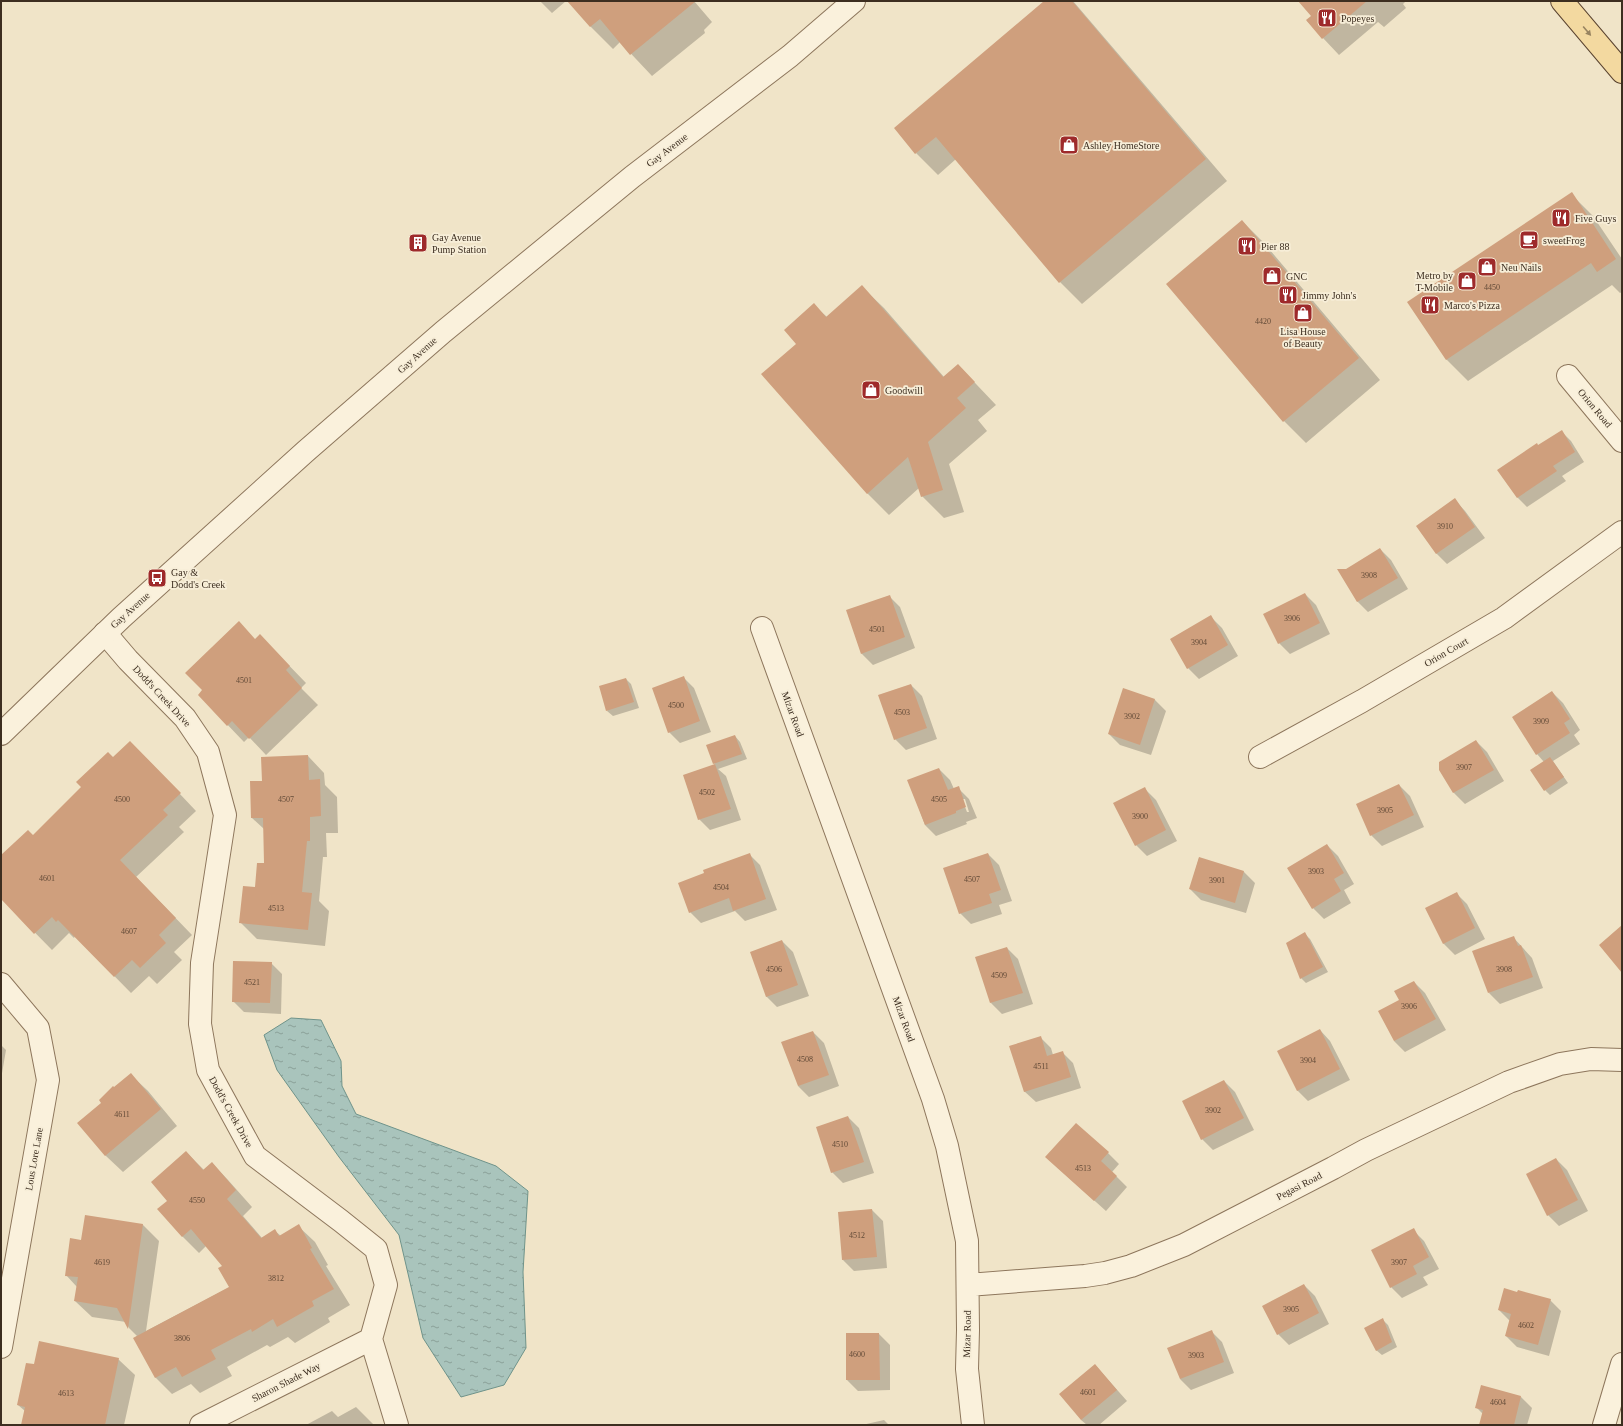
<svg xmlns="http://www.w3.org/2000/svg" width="1623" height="1426" viewBox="0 0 1623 1426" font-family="Georgia,serif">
  <defs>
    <pattern id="water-ripples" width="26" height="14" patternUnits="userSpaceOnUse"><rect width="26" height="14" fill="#a9c4bc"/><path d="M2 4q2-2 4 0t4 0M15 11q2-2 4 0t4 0" fill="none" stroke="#8ba098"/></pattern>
  </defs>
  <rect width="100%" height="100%" fill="#f0e4c8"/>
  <path fill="url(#water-ripples)" stroke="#6f938a" d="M291 1018 321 1020 341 1061 342 1086 356 1114 496 1166 528 1191 523 1272 526 1348 504 1385 461 1397 423 1338 399 1235 339 1157 277 1070 264 1035Z"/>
  <path fill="#0003" fill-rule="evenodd" d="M540 1H566L552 13Z
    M569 1H694L712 22 704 30 705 33 652 76 620 42 613 49 591 27Z
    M1046 1H1073L1227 181 1082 304 1060 282 956 159 938 175 916 153Z
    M1303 1H1406L1403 4 1406 8 1384 27 1378 22 1339 55 1307 21 1312 16Z
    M1571 194 1593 216 1622 259V292L1620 293 1612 285 1468 381 1446 359Z
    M1242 221 1264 243 1380 380 1306 443 1284 421Z
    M862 287 884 308 944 377 958 365 996 405 978 420 987 431 949 464 964 512 944 518 922 496 919 488 889 515 867 493 797 344 814 305 827 317Z
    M1562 432 1571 441 1584 462 1562 476 1566 481 1527 507 1518 498 1499 470Z
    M1455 500 1465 511 1485 538 1447 564 1436 553Z
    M1380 549 1391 560 1408 589 1368 612 1357 601 1347 570Z
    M1305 594 1316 605 1330 634 1290 654 1279 643Z
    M889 596 900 607 915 648 873 665 862 654 847 611Z
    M1211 617 1222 628 1238 656 1199 679 1188 668Z
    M256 640 276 652 306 683 301 688 318 705 266 755 249 737 244 742 199 695Z
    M683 677 694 688 711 732 680 743 669 732Z
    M626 679 631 684 639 708 613 716 607 711Z
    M911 685 922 696 937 739 906 750 895 739Z
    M1124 689 1155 700 1166 711 1151 755 1120 745 1109 734Z
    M1552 692 1563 703 1580 730 1574 735 1580 744 1553 761 1568 783 1550 795 1545 790 1544 762 1537 754Z
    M735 736 740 742 747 759 718 769 726 776 741 820 710 830 699 819 684 776 715 765 714 763Z
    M1476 741 1487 752 1504 781 1465 804 1454 793 1440 770Z
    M308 756 324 773 325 785 337 797 338 833H326L327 857H323L319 901 329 911 325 946 257 939 240 922 265 865 264 829 252 818 263 782Z
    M113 758H146L196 811 179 827 184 832 136 877 192 935 174 952 182 960 157 984 149 976 131 993 75 936 74 938 69 933 52 950 1 898V857L33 836Z
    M939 769 950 780 954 789 958 788 969 799 977 818 966 822 967 824 936 836 925 825 909 781ZM962 799H965L969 812H967Z
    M1399 785 1410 796 1424 827 1382 846 1371 835Z
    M1145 789 1156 800 1177 841 1147 856 1136 845Z
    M1327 845 1338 856 1354 884 1344 890 1351 903 1324 919 1313 908Z
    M749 854 760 865 777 910 745 921 735 911 701 923 690 912Z
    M988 854 999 865 1012 901 999 905 1002 914 971 924 960 913Z
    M1199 858 1244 872 1255 883 1246 913 1201 900 1190 889Z
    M1456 893 1467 904 1485 939 1455 955 1444 944 1426 909Z
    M1305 934 1310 939 1328 972 1306 983 1301 978Z
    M1513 937 1532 958 1543 988 1500 1004 1489 993Z
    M782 941 793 952 809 996 777 1007 766 996Z
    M1007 948 1018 959 1033 1004 1002 1014 991 1003Z
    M271 963 282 974 281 1014 244 1012 233 1001Z
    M1414 982 1425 993 1446 1030 1405 1052 1394 1041 1400 1000Z
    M1320 1030 1330 1041 1350 1080 1308 1101 1297 1090Z
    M813 1032 824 1043 839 1086 809 1097 798 1086Z
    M1040 1037 1051 1048 1053 1055 1062 1052 1073 1063 1081 1088 1036 1102 1024 1091Z
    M1 1045 6 1050 1 1079Z
    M131 1075 148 1091 177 1126 123 1172 106 1156 79 1123 103 1103 114 1088Z
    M1224 1081 1235 1092 1254 1130 1213 1150 1202 1139Z
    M848 1117 859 1128 874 1173 843 1183 832 1172Z
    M186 1152 204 1170 212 1163 228 1180 252 1207 243 1216 262 1238 275 1231 281 1236 298 1226 315 1242 328 1265 326 1266 350 1305 328 1318 330 1322 295 1343 288 1337 270 1347 267 1345 227 1367 232 1376 200 1393 191 1384 172 1394 156 1378 134 1338 137 1336 129 1328 126 1322 92 1317 75 1301 77 1287 66 1275 82 1241 143 1225 159 1241 146 1331 230 1287 224 1266 206 1246 199 1253 182 1236 168 1201Z
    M1108 1153 1119 1164 1112 1172 1127 1187 1106 1211 1046 1157Z
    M1556 1159 1567 1170 1588 1211 1559 1226 1548 1215Z
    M872 1210 883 1221 887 1268 854 1271 843 1260Z
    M1413 1230 1424 1241 1439 1269 1423 1277 1428 1285 1402 1298 1391 1287Z
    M1304 1285 1315 1296 1329 1324 1289 1345 1278 1334Z
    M1550 1300 1561 1311 1549 1356 1517 1347 1506 1336 1510 1321 1499 1310Z
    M1382 1319 1388 1325 1397 1347 1382 1355 1376 1350Z
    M1211 1331 1222 1342 1234 1373 1191 1390 1180 1379Z
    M879 1334 890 1345V1390L858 1391 847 1380Z
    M118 1359 135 1375 124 1425H22L25 1411 18 1405 35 1365Z
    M1095 1365 1127 1401 1099 1425H1087L1081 1420Z
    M1521 1397 1532 1408 1527 1425H1480L1483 1414 1476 1407Z
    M356 1407 374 1425H306L332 1411 338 1417Z
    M884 1420 889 1425H862Z"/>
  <path fill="#cf9f7d" d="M567 1H696L630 55 600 19 590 27Z
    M1044 1H1072L1206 159 1059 283 936 137 915 154 894 128Z
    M1298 1H1367L1322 39 1306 20 1311 16Z
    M1572 192 1616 259 1597 272 1591 263 1446 360 1407 302Z
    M1242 220 1359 358 1283 422 1166 284Z
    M862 285 943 377 958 364 975 382 957 398 966 408 928 442 943 490 921 497 908 457 867 494 761 374 796 344 784 330 814 303 826 317Z
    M1562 430 1575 452 1553 466 1557 471 1517 498 1497 470 1537 443 1538 445Z
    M1455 498 1475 527 1436 554 1416 526Z
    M1380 548 1398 578 1357 602 1337 569H1346Z
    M1305 593 1320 623 1278 644 1263 614Z
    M890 595 905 637 861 654 846 610Z
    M1211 615 1228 645 1187 669 1170 639Z
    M239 621 255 639 260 634 290 666 286 670 302 688 249 739 232 721 227 726 198 695 202 690 185 673Z
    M684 676 700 721 668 733 652 688Z
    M626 678 634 702 606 711 599 686Z
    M911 684 927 728 894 740 878 695Z
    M1123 688 1155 699 1140 745 1108 734Z
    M1552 691 1570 719 1564 723 1570 733 1536 755 1512 717Z
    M735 735 742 754 713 764 706 745Z
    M1476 740 1494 770 1453 793 1439 770V762Z
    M130 741 181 793 163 810 168 815 120 860 176 918 159 935 166 943 140 968 132 960 114 977 58 920 56 922 52 917 34 934 1 899V855L28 830 33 835 81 787 76 782 108 752 113 757Z
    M308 755 309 780 320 779 321 816 310 817V841H307L302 892 312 893 308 930 239 923 243 886 255 887 257 863H264L263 818H251L250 781H262L261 757Z
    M1550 757 1564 777 1544 791 1530 770Z
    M715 764 731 809 698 820 683 775Z
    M939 768 948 790 959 786 966 807 956 811V813L925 825 907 780Z
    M1399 784 1414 815 1370 836 1356 804Z
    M1145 787 1166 830 1135 846 1113 803Z
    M1327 844 1344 873 1334 879 1341 891 1312 909 1287 868Z
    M750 853 766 899 733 911 729 898 689 913 678 883 704 873 703 870Z
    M988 853 1001 890 989 894 992 903 959 914 943 868Z
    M1199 857 1244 871 1235 903 1189 889Z
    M1457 892 1475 928 1443 944 1425 908Z
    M1622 925V973L1599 945Z
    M1305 932 1323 967 1300 979 1286 943Z
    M1514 936 1518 946 1521 945 1533 977 1488 993 1472 951Z
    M782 940 798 985 766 997 750 952Z
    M1007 947 1023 993 990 1003 975 957Z
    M233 961 272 962 270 1003 232 1002Z
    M1414 981 1436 1019 1394 1041 1378 1011 1399 1000 1394 991Z
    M1320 1029 1340 1069 1297 1091 1277 1051Z
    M813 1031 829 1075 798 1086 781 1042Z
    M1041 1036 1047 1056 1063 1051 1071 1077 1024 1092 1009 1046Z
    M131 1073 161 1109 105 1156 77 1123 101 1103 99 1100 113 1086 114 1087Z
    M1224 1080 1244 1118 1201 1140 1182 1101Z
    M848 1116 864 1162 831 1173 816 1127Z
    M1076 1123 1109 1152 1101 1161 1117 1176 1094 1201 1045 1157Z
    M186 1151 203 1170 212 1162 236 1190 227 1199 261 1238 275 1229 279 1236 299 1224 312 1248 310 1249 334 1289 312 1301 314 1306 277 1327 273 1319 252 1332 251 1329 211 1350 216 1359 182 1377 176 1367 155 1378 133 1338 229 1287 218 1268 222 1266 191 1229 182 1237 157 1209 167 1201 151 1182Z
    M1556 1158 1578 1200 1547 1216 1526 1174Z
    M872 1209 877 1257 842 1260 838 1212Z
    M85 1215 143 1224 128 1329 117 1308 74 1301 78 1277 65 1276 70 1238 81 1240Z
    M1414 1228 1429 1257 1413 1266 1417 1274 1390 1288 1371 1250Z
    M1304 1284 1319 1313 1277 1335 1262 1306Z
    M1504 1288 1517 1292 1518 1290 1551 1299 1538 1345 1505 1336 1511 1314 1498 1310Z
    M1383 1318 1392 1342 1376 1351 1364 1328Z
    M1212 1330 1224 1362 1180 1379 1167 1348Z
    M846 1333H879L880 1380H846Z
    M39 1341 119 1358 105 1425H21L25 1407 17 1405 26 1363 34 1364Z
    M1095 1364 1117 1390 1081 1420 1059 1394Z
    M1481 1385 1521 1396 1514 1425H1479L1483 1410 1475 1408Z"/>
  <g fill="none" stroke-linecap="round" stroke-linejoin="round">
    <defs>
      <path id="minor" d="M1568 376 1622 441
        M762 628 933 1099 947 1146 967 1241 968 1330 967 1369 973 1425
        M105 633 128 660 185 718 208 752 225 815 202 963 200 1024 208 1070 255 1156 341 1221 376 1249 386 1285 371 1339 397 1425
        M1260 757 1362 701 1504 618 1622 532
        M1 984 38 1028 48 1080 1 1347
        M968 1285 1085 1276 1105 1273 1131 1266 1184 1245 1333 1168 1366 1150 1509 1082 1560 1064 1591 1059 1622 1060
        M201 1425 371 1339
        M1604 1425 1622 1364"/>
      <path id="tertiary" d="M1 734 121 618 306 451 443 332 632 177 790 56 854 1"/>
      <path id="primary" d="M1562 1 1622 72"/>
    </defs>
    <use href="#minor" stroke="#8d765c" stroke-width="24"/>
    <use href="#tertiary" stroke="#8d765c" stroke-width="24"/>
    <use href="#primary" stroke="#5b4430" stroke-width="24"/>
    <use href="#minor" stroke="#faf1dc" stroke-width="22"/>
    <use href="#tertiary" stroke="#faf1dc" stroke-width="22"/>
    <use href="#primary" stroke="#f3d9a0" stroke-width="22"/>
  </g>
  <defs><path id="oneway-solid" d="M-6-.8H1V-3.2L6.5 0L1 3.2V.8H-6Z"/></defs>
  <use fill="#988460" href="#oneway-solid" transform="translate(1587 31) rotate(50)"/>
  <defs>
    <symbol id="restaurant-square" viewBox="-11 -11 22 22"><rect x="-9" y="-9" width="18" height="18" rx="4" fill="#9e2a2b" stroke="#f7eed8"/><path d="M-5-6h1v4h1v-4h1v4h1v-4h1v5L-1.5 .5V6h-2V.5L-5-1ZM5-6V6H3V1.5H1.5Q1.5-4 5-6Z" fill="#fff"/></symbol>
    <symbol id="shop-square" viewBox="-11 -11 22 22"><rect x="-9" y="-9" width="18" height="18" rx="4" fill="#9e2a2b" stroke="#f7eed8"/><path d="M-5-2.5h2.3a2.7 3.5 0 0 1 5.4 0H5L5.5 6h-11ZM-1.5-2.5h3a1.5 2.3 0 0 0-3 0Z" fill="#fff"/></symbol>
    <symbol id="cafe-square" viewBox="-11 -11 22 22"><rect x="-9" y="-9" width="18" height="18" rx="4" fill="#9e2a2b" stroke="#f7eed8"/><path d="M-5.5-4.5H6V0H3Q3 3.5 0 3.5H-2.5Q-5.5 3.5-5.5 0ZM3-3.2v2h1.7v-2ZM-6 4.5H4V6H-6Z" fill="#fff"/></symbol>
    <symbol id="building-square" viewBox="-11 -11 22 22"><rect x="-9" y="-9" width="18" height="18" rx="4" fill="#9e2a2b" stroke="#f7eed8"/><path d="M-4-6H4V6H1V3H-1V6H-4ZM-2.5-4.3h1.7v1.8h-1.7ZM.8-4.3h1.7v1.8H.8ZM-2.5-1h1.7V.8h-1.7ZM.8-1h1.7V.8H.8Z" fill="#fff"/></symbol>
    <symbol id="bus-square" viewBox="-11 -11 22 22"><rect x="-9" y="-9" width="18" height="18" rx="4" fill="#9e2a2b" stroke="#f7eed8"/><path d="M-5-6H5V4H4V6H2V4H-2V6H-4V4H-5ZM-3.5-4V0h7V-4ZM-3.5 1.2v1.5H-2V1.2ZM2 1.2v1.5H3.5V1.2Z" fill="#fff"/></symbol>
  </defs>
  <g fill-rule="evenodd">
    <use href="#restaurant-square" x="1316" y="7" width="22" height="22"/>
    <use href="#shop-square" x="1058" y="134" width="22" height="22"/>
    <use href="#restaurant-square" x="1550" y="207" width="22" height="22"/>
    <use href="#cafe-square" x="1518" y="229" width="22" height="22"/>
    <use href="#building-square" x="407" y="232" width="22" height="22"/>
    <use href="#restaurant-square" x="1236" y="235" width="22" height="22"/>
    <use href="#shop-square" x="1476" y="256" width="22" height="22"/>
    <use href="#shop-square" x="1261" y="265" width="22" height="22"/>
    <use href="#shop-square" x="1456" y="270" width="22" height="22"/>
    <use href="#restaurant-square" x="1277" y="284" width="22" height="22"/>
    <use href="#restaurant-square" x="1419" y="294" width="22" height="22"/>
    <use href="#shop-square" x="1292" y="302" width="22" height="22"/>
    <use href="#shop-square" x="860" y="379" width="22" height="22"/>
    <use href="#bus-square" x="146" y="567" width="22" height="22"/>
  </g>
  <g text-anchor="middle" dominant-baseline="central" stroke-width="3.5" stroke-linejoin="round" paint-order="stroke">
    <g font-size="8" fill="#624a37">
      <text x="1492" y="287">4450</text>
      <text x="1263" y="321">4420</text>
      <text x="1445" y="526">3910</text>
      <text x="1369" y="575">3908</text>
      <text x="1292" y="618">3906</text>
      <text x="877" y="629">4501</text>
      <text x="1199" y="642">3904</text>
      <text x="244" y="680">4501</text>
      <text x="676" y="705">4500</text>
      <text x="902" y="712">4503</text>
      <text x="1132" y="716">3902</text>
      <text x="1541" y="721">3909</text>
      <text x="1464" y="767">3907</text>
      <text x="707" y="792">4502</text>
      <text x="122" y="799">4500</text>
      <text x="286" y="799">4507</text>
      <text x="939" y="799">4505</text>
      <text x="1385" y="810">3905</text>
      <text x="1140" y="816">3900</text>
      <text x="1316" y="871">3903</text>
      <text x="47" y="878">4601</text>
      <text x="972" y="879">4507</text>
      <text x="1217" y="880">3901</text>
      <text x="721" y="887">4504</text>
      <text x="276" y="908">4513</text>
      <text x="129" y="931">4607</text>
      <text x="774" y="969">4506</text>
      <text x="1504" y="969">3908</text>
      <text x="999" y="975">4509</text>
      <text x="252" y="982">4521</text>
      <text x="1409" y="1006">3906</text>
      <text x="805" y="1059">4508</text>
      <text x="1308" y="1060">3904</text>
      <text x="1041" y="1066">4511</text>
      <text x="1213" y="1110">3902</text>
      <text x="122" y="1114">4611</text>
      <text x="840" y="1144">4510</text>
      <text x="1083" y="1168">4513</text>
      <text x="197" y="1200">4550</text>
      <text x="857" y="1235">4512</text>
      <text x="102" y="1262">4619</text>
      <text x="1399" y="1262">3907</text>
      <text x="276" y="1278">3812</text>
      <text x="1291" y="1309">3905</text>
      <text x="1526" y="1325">4602</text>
      <text x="182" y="1338">3806</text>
      <text x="857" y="1354">4600</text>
      <text x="1196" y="1355">3903</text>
      <text x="1088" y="1392">4601</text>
      <text x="66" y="1393">4613</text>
      <text x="1498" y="1402">4604</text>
    </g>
    <g font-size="10" fill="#3d2e20" stroke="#f7eed8" text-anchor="start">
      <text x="1341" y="18">Popeyes</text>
      <text x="1083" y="145">Ashley HomeStore</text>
      <text x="1575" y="218">Five Guys</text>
      <text x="432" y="237">Gay Avenue<tspan x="432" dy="12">Pump Station</tspan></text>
      <text x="1543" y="240">sweetFrog</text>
      <text x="1261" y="246">Pier 88</text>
      <text x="1501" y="267">Neu Nails</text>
      <text x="1453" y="275" text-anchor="end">Metro by<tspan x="1453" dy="12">T-Mobile</tspan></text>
      <text x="1286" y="276">GNC</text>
      <text x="1302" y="295">Jimmy John's</text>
      <text x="1444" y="305">Marco's Pizza</text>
      <text x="1303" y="331" text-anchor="middle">Lisa House<tspan x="1303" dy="12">of Beauty</tspan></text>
      <text x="885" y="390">Goodwill</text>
      <text x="171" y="572">Gay &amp;<tspan x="171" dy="12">Dodd's Creek</tspan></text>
    </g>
    <g font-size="10" fill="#3d2e20" stroke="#f7eed8">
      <text transform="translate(667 150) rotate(-37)">Gay Avenue</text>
      <text transform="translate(417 355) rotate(-42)">Gay Avenue</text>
      <text transform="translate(1595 408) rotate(50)">Orion Road</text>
      <text transform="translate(130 610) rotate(-42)">Gay Avenue</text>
      <text transform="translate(1446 652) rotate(-30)">Orion Court</text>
      <text transform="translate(162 696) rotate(47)">Dodd's Creek Drive</text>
      <text transform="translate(793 714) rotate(70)">Mizar Road</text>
      <text transform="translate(904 1019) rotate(70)">Mizar Road</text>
      <text transform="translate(231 1112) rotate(61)">Dodd's Creek Drive</text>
      <text transform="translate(34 1159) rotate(-80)">Lous Lore Lane</text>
      <text transform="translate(1299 1186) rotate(-27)">Pegasi Road</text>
      <text transform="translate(967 1334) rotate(-89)">Mizar Road</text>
      <text transform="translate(286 1382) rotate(-27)">Sharon Shade Way</text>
    </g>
  </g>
  <rect width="1623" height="1426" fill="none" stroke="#3d2e20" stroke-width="4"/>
</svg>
